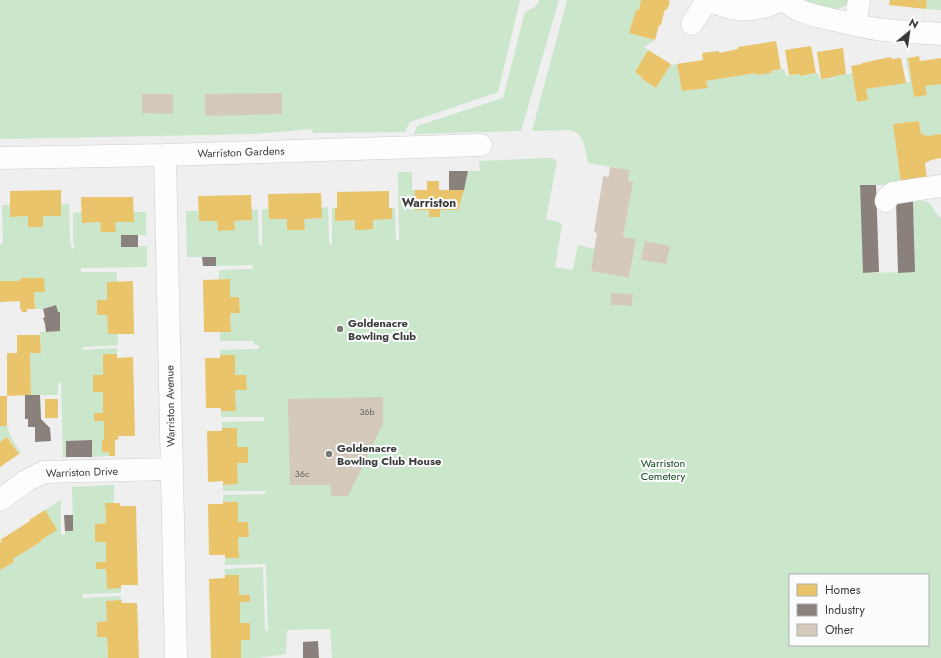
<svg xmlns="http://www.w3.org/2000/svg" width="941" height="658" viewBox="0 0 941 658" font-family="Jost,sans-serif">
  <rect width="100%" height="100%" fill="#efefef"/>
  <path fill="#cae6cb" fill-rule="evenodd" d="M0 0H520L498 92 410 122 405 132 314 133 312 132 311 129 256 134 0 139Z
    M540 0H559L521 131 414 134 417 126 503 98 525 12 535 7Z
    M567 0H641L639 10H636L629 33 655 40 643 47 648 50 635 72 642 77 641 78 656 88 671 64 673 65 677 64 682 91 707 88 706 81 756 73 757 75 771 73V71L784 69 786 76 800 74V76L818 73 820 79 835 78V76L852 73 857 102 868 100 866 89 910 82 906 58H908L914 97 926 95 925 86 941 84V134L928 136 921 134 919 121 893 124 901 184 860 186 863 273 915 272 913 201C934 199 929 206 941 218V658H332L330 629 287 630 286 654 258 658H241V640H250V631L240 623V602H250V595H239V575H225L224 569 263 567 265 630 268 631 266 564 225 565V558H239L238 537H249L248 522H238V502H223V495L265 494 266 491H223V485L238 484 237 463H248V448L237 447V428H222V422L264 421V417H221V411L236 410 235 390H247L246 375H235V355H220V350L259 349V345H254V341H220V332L231 331 230 313H240L239 297H230V279H219V270L253 269V265L216 266V257H187L186 211H198L199 221H217L218 231 235 230 234 221 252 220 251 210 258 209 259 244 262 247V209H269V219H287L288 230H304V219L321 218V208L328 207 329 242 332 246V208H335V221L355 220 364 230 373 229V220L392 219V208H395L396 240 399 241 398 172H412V190H415V210H429V217H439L440 210H458L468 171H480L479 161 552 158 557 161 546 219 559 222 562 225 555 267 573 270 578 245 595 249 591 271 629 278 636 240 623 237 633 182 628 181 630 170 588 163C585 150 585 133 569 130L532 131ZM645 241 669 246 666 264 641 260ZM611 294H633L632 306 611 305ZM790 575H928V645H790Z
    M799 0H850L845 6 834 10Z
    M927 0H941V10L926 9Z
    M69 204 70 240 72 249 75 248 73 241V213L82 212V223L100 222 101 232H114L115 222 134 212H146V235H121V247L147 246V267L81 268V272H117V282H107V300L97 301V315H107L108 334H118V345L83 347V350L117 348V354H103V375H93V392H103V413H94V420L104 421V440H102V452H109V456L92 457V440L66 441V457H63L61 383H58V395H31L30 353H41L40 332 60 331V312H58L55 305 43 309H35L34 292H45L44 278H21L19 281H0V245L3 242 2 205H10V217L28 216 29 227H43V216H61V205Z
    M0 426H7L10 435 21 453 19 454 8 437 0 442Z
    M114 485V503L105 504 106 523 95 524V542H106V562L96 569H106L107 588H121V593L82 594 83 598 121 596V600L107 601V621L97 622 98 637H107L108 658H0V570L14 562 13 559 42 541 45 510 61 500V535H65V531H73L72 487Z"/>
  <path fill="#e9c46a" d="M641 0H668L670 2 667 10 665 9 661 25H659L655 40 629 33 636 10H639Z
    M890 0H927L926 9 889 5Z
    M776 41 781 69 771 71V73L757 75 756 73 706 81 708 88 682 91 677 64 703 60 702 53 719 51V53L738 49V47Z
    M811 46 816 73 800 76V74L789 75 785 50Z
    M843 48 846 74 835 76V77L821 79 817 52Z
    M648 50 671 64 656 88 641 78 642 77 635 72Z
    M919 56 920 61 941 58V84L925 86 927 95 914 97 908 58Z
    M891 57 892 59 901 58 906 83 866 89 868 100 857 102 851 66 862 64V63Z
    M919 121 921 134 928 136 941 134V158L931 160 925 163 927 181 901 184 893 124Z
    M427 181H439V190H464L458 210H440V217H429V210H415V190H427Z
    M61 190V216H43V227H28V216L10 217V191Z
    M389 191V208H392V219L373 220V229L364 230H355V220L335 221V208H337V192Z
    M321 193 322 218 304 219 305 230H287V219H269L268 194Z
    M251 195 252 220 234 221 235 230 218 231 217 221H199L198 196Z
    M81 197H133L134 222H115L116 232H101L100 222 82 223Z
    M21 278H44L45 292H34L35 309H27V312H22L21 309H20V301L0 302V281H19Z
    M230 279V297H239L240 313H230L231 332H204L203 280Z
    M133 281 134 334H108L107 315H97V300H107V282Z
    M17 335H40L41 353H30L31 395 7 396V353H17Z
    M103 354H117V358L133 357 135 436H118L119 439 115 440V456H109V452H102V440H104V421H94V413H103V392H93V375H103Z
    M220 355H235V375H246L247 390H235L236 411H221V408H206L205 358H220Z
    M0 396H7V426H0Z
    M45 399H58V418H45Z
    M222 428H237V447H248V463H237L238 484 223 485V481L208 482 207 431H222Z
    M7 437 19 454 0 467V442Z
    M223 502H238V522H248L249 537H238L239 558H225V555H209L208 504H223Z
    M105 503H120V506H136L138 585H121V588L107 589 106 569H96V562H106V542H95V524L106 523Z
    M45 510 57 530 41 540 42 541 13 559 14 562 0 570V543L2 542 0 540 30 521 29 520Z
    M225 575H239V595H250V602H240V623H250V640H241V658H211L209 579 225 578Z
    M121 600 122 603H137L139 658H108L107 637H97V622L107 621 106 601Z"/>
  <path fill="#8a817c" d="M449 171H468L464 190H449Z
    M860 185H876L879 272 863 273Z
    M896 201H913L915 272 898 273Z
    M121 235H138V247H121Z
    M202 257H216V266H203Z
    M56 305 58 312H60V331L46 332 45 324 43 318 45 317 43 309Z
    M25 395H40L41 419 50 428 51 441 35 442V427H28V419H25Z
    M92 440V457H66V441Z
    M64 515H73V531H65Z
    M318 641 319 658H303V642Z"/>
  <path fill="#d4c9ba" d="M282 93V114L205 116V94Z
    M142 94H173V114L142 113Z
    M610 167 630 170 628 181 633 182 623 237 636 239 629 278 591 271 597 233 594 232 602 184 603 176 609 177Z
    M645 241 670 246 666 264 641 260Z
    M611 293 633 294 632 306 611 305Z
    M383 397V424L348 496H331V485H290L288 399Z"/>
  <g fill="none" stroke-linecap="round" stroke-linejoin="round">
    <defs>
      <path id="street" d="M709 0C732 12 758 13 780 0
        M785 0C795 12 814 15 829 19 845 22 861 27 877 29 898 32 920 32 941 34
        M692 24 707 0
        M855 25 859 0
        M165 155 176 658
        M0 158 165 155 481 145
        M886 201 888 197 893 193 941 186
        M0 500 26 481 44 472 171 469"/>
    </defs>
    <use href="#street" stroke="#cdcdcd" stroke-width="23"/>
    <use href="#street" stroke="#fdfdfd" stroke-width="22"/>
  </g>
  <g fill="#79797a" stroke="#fbfcfd" stroke-width="1.5">
    <circle cx="340" cy="329" r="4"/>
    <circle cx="329" cy="454" r="4"/>
  </g>
  <g text-anchor="middle" dominant-baseline="central" stroke-width="4" stroke-linejoin="round" paint-order="stroke">
    <g font-size="9" fill="#605e5b">
      <text x="367" y="411">36b</text>
      <text x="302" y="473">36c</text>
    </g>
    <g font-size="11" fill="#3a3a3b" stroke="#fbfcfd">
      <text transform="translate(241 152) rotate(-2)">Warriston Gardens</text>
      <text transform="translate(170 406) rotate(-91)">Warriston Avenue</text>
      <text transform="translate(82 472) rotate(-2)">Warriston Drive</text>
    </g>
    <g font-size="11" font-weight="bold" fill="#3a3a3b" stroke="#fbfcfd" text-anchor="start">
      <text x="348" y="323">Goldenacre<tspan x="348" dy="13">Bowling Club</tspan></text>
      <text x="337" y="448">Goldenacre<tspan x="337" dy="13">Bowling Club House</tspan></text>
    </g>
    <g font-size="11" fill="#0b3f14" stroke="#fbfcfd">
      <text x="663" y="463">Warriston<tspan x="663" dy="13">Cemetery</tspan></text>
    </g>
    <g font-size="12" font-weight="bold" fill="#3a3a3b" stroke="#fbfcfd">
      <text x="429" y="203">Warriston</text>
    </g>
  </g>
  <rect x="789" y="574" width="140" height="72" fill="#fbfcfd" stroke="#aeaeaf"/>
  <rect x="797" y="584" width="20" height="12" fill="#e9c46a" stroke="#aeaeaf"/>
  <text x="825" y="594" font-size="12" fill="#3a3a3b">Homes</text>
  <rect x="797" y="604" width="20" height="12" fill="#8a817c" stroke="#aeaeaf"/>
  <text x="825" y="614" font-size="12" fill="#3a3a3b">Industry</text>
  <rect x="797" y="624" width="20" height="12" fill="#d4c9ba" stroke="#aeaeaf"/>
  <text x="825" y="634" font-size="12" fill="#3a3a3b">Other</text>
  <g transform="translate(909 32) rotate(29)" stroke="#fbfcfd" stroke-width="3" paint-order="stroke">
  <path d="M0-3L7 15L0 10L-7 15Z" fill="#3a3a3b"/>
  <text y="-6" font-size="11" font-weight="bold" text-anchor="middle" fill="#3a3a3b">N</text>
  </g>
</svg>
